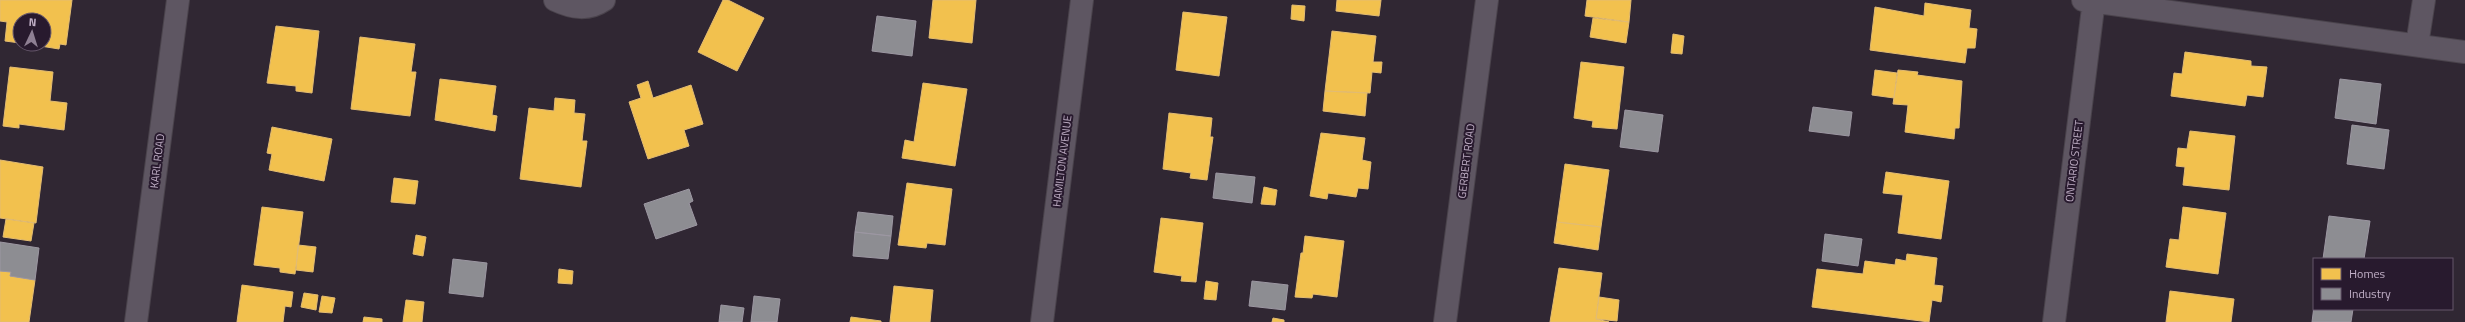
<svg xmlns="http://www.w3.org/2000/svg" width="2465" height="322" viewBox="0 0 2465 322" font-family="'Titillium Web',sans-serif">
  <rect width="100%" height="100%" fill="#302733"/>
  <path fill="#f2c14e" stroke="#e3bc72" d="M0 0H72L66 45 60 44 59 49 28 44H44V20H20V43L5 41 7 22 0 21Z
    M723 0H728L764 18 737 71 698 52Z
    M933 0H976L972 43 929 38Z
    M1337 0H1381L1379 16 1336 11Z
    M1587 0H1631L1629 22 1585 16Z
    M1925 3 1971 10 1969 28 1977 29 1975 48H1967L1965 63 1870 50 1875 7 1924 16Z
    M1292 5 1305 6 1304 21 1291 19Z
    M1183 12 1227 17 1219 76 1176 70Z
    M1593 18 1629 22 1626 43 1590 37Z
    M276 26 319 31 312 93 296 91V86L267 83Z
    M1332 31 1376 36 1373 62H1382L1381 73 1372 72 1370 93 1325 91Z
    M1673 34 1684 36 1682 54 1671 53Z
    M360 37 415 44 411 72H416L410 116 351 109Z
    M2185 52 2251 61V66L2267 67 2263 97 2247 95 2245 106 2171 96 2174 73 2182 74Z
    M1581 62 1624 67 1617 129 1592 127 1593 121 1574 118Z
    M10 67 53 72 50 101 67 103 64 130 19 124V128L3 126Z
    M1875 70 1897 73 1894 98 1872 95Z
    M1898 70 1918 72 1917 75 1962 81 1959 128H1955L1954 139 1905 132 1908 105 1893 104Z
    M440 79 496 86 492 115 497 116 495 131 435 120Z
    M648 81 653 98 691 85 703 124 684 130 689 146 648 159 629 102 641 98 637 85Z
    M923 83 967 89 955 166 902 158 905 140 914 142Z
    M1325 91 1367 93 1365 116 1323 111Z
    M555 98 575 100 574 113 585 114 582 141H587L581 187 520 179 529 108 554 111Z
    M1169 113 1212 118 1210 137H1213L1207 180 1190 178 1191 173 1163 169Z
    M272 127 332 139 324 181 269 170 272 154 267 153Z
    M2190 131 2235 136 2229 190 2183 185 2185 167 2176 166 2178 148 2187 149Z
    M1321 133 1365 138 1362 160 1371 162 1368 189 1358 188 1356 197 1328 193 1327 199 1310 196Z
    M0 160 43 167 36 223 0 218Z
    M1565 164 1609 170 1601 227 1557 222Z
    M1886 172 1949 181 1941 239 1898 233 1903 195 1883 193Z
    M394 178 418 181 415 204 391 202Z
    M907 183 952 189 945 245 927 243 926 248 898 245Z
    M1264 187 1277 190 1275 205 1261 204Z
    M262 207 303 212 295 274 280 272V268L254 265Z
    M2183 207 2226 213 2218 274 2166 267 2170 239 2179 240Z
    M1161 218 1203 223 1196 282 1181 281 1182 276 1154 272Z
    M6 219 34 223 31 241 3 237Z
    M1557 222 1601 227 1598 250 1554 243Z
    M416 235 426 237 423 256 413 254Z
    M1305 236 1344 241 1337 297 1313 294 1312 298 1295 297 1301 253H1303Z
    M298 245 316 247 313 272 296 270Z
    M1907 254 1937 258 1934 285 1943 286 1941 302 1932 300 1929 322 1812 307 1817 269 1863 274 1865 261 1895 265 1896 259 1906 261Z
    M1559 268 1602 273 1596 319 1609 322H1550Z
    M559 269 573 271 572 284 558 283Z
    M0 271 11 272 10 276 35 280 29 322H0Z
    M1206 281 1218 283 1216 300 1204 299Z
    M242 285 293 292 291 307 285 306 283 322H237Z
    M894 286 933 290 930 322H890Z
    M2170 291 2234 299 2231 322H2166Z
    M304 293 318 295 316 310 301 307Z
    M322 296 335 298 332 313 319 312Z
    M1599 297 1619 300 1617 321 1596 319Z
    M406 300 424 302 422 322H403Z
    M364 317 382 319V322H363Z
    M851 317 881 321V322H850Z
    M1273 318 1284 320V322H1272Z"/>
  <path fill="#8d8d92" stroke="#9c97a2" d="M877 16 916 21 912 56 872 51Z
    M2340 79 2381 84 2376 124 2335 118Z
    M1813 107 1852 112 1849 136 1809 131Z
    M1625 110 1663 115 1658 152 1620 147Z
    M2352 125 2389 130 2384 169 2347 164Z
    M1216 173 1255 177 1252 203 1213 198Z
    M689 189 693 201 689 203 697 225 656 239 644 204Z
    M858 212 893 216 891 236 855 232Z
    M2329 216 2370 221 2364 259H2323Z
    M855 232 891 236 888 259 853 256Z
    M1825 234 1862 239 1858 266 1822 261Z
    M0 242 39 248 35 280 10 276 11 272 0 271Z
    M453 259 487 263 483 297 449 293Z
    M1252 281 1288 285 1285 310 1249 306Z
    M754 296 780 299 777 322H751Z
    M721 305 744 308 742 322H719Z
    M2314 306V309H2353L2351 322H2312Z"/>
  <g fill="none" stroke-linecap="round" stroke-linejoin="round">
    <defs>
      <path id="minor" d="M555 0C572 8 588 11 604 0
        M2083 0 2465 52
        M2417 45 2424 0
        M136 322 178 0
        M1042 322 1082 0
        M1445 322 1487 0
        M2054 322 2094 0"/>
    </defs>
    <use href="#minor" stroke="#4a434c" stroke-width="24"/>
    <use href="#minor" stroke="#5e5662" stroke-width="22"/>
  </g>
  <g text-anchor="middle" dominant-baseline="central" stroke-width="4" stroke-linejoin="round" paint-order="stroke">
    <g font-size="11" fill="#c0afc6" stroke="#281a2e">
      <text transform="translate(157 161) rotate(-83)">KARL ROAD</text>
      <text transform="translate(1062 161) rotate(-83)">HAMILTON AVENUE</text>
      <text transform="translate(1466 161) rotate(-83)">GERBERT ROAD</text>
      <text transform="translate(2074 161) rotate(-83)">ONTARIO STREET</text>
    </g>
  </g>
  <rect x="2313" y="258" width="140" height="52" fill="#281a2e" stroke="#65566b"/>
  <rect x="2321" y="268" width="20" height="12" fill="#f2c14e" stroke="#65566b"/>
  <text x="2349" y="278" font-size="12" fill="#c0afc6">Homes</text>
  <rect x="2321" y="288" width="20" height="12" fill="#8d8d92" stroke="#65566b"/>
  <text x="2349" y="298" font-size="12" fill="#c0afc6">Industry</text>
  <g transform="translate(32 32) rotate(4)"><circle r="19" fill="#281a2e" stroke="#65566b"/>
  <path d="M0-3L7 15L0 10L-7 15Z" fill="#8e7f93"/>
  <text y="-6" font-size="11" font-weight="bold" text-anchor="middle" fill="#c0afc6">N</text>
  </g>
</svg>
